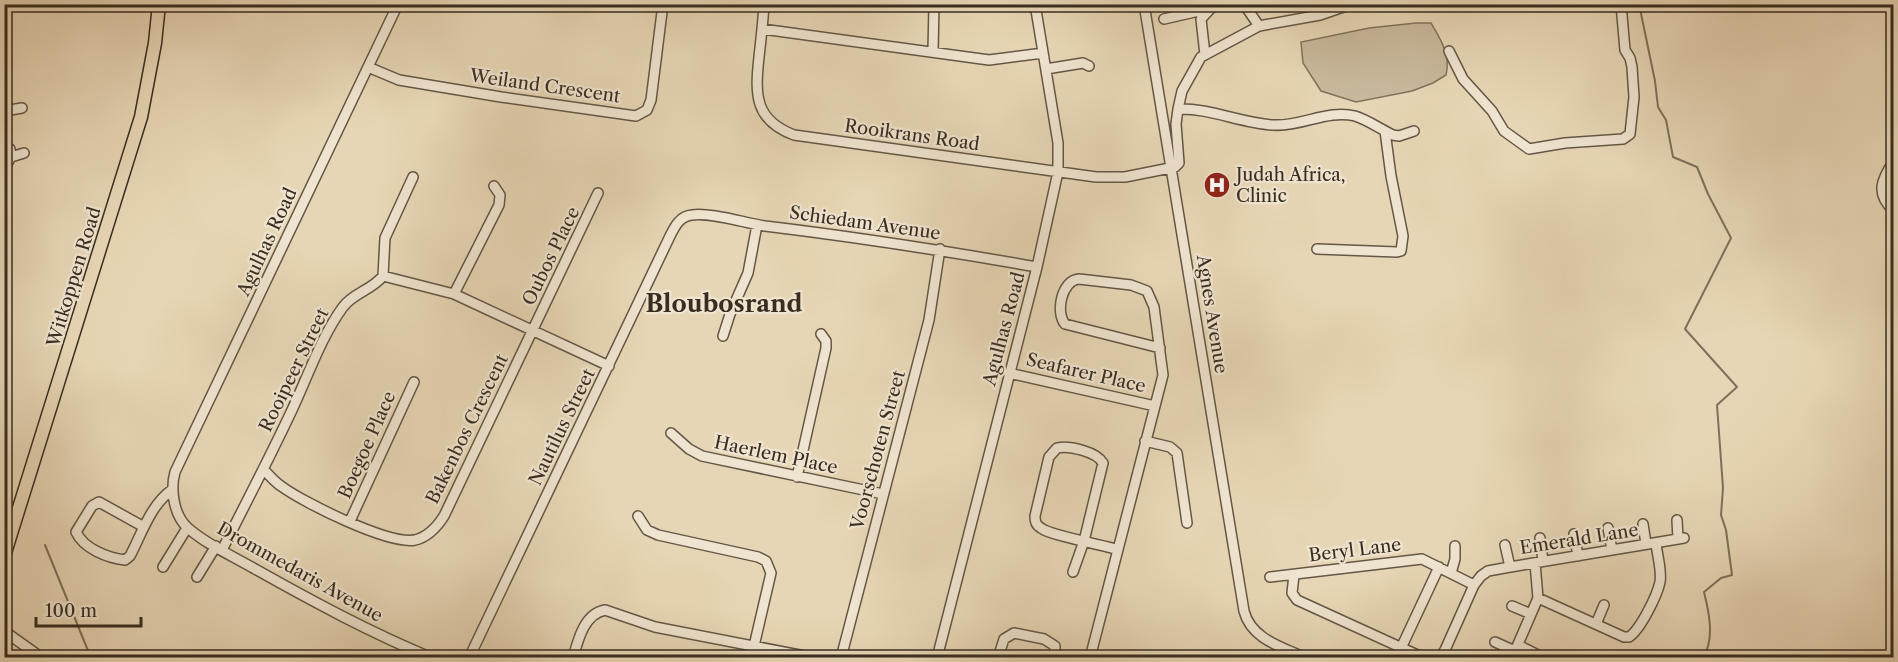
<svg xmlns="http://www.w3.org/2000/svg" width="1898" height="662" viewBox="0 0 1898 662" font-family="'Libre Caslon Text',serif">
  <rect width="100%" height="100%" fill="#e7d6b5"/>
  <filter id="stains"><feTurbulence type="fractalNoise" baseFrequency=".00333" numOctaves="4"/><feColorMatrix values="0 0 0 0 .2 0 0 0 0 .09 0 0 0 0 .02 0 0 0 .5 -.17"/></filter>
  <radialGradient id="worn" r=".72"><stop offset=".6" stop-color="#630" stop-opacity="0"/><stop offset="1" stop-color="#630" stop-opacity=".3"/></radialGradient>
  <path fill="#c9b99c" stroke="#81735e" stroke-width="1.5" d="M1416 23H1431C1441 40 1451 55 1446 75L1433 83 1412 91 1356 102 1321 91 1303 63 1301 42 1369 28Z"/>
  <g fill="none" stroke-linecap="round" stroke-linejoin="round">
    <path stroke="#7e705c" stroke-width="2" d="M1639 4 1655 81 1658 107 1666 120 1673 157 1697 167 1708 194 1731 238 1685 329 1737 387 1717 405 1723 488 1721 515 1726 530 1732 575 1721 578 1704 592C1709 612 1715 639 1703 658
      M4 427 10 443
      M45 545 91 658"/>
    <defs>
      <path id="minor" d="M398 4 175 472C170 490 174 516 188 528 207 545 233 556 255 569 312 601 371 633 432 658
        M764 4C763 22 761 39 759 57 755 94 754 120 794 135L1096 177H1125L1175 167 1179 163 1176 124 1178 109 1182 91 1201 57 1259 26 1320 15 1352 4
        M1144 4 1244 611C1251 639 1282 647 1306 658
        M1244 4 1259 26
        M1268 5 1269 4
        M1164 19 1199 11 1205 4
        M762 29 989 60 1043 53
        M1449 51 1463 79 1492 111 1504 131 1529 149 1565 143 1623 139 1630 134 1634 97 1632 67 1630 58 1625 50 1621 4
        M933 52 934 4
        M1205 55 1201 19 1215 4
        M368 67 399 80 501 97 636 116 647 110 651 100 663 4
        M1046 69 1083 63 1089 66
        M1178 109C1210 108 1241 123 1273 125 1301 127 1328 109 1355 116 1368 120 1380 129 1393 135L1399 136 1414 131
        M4 111 22 108
        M11 157 24 153
        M1894 161C1881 180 1875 194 1894 211
        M4 169 11 157 10 149
        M1317 249 1397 252 1401 251 1403 236 1391 176 1385 131
        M383 276 385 238 413 177
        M454 294 499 205 500 195 494 186
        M723 336 730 314 748 273 757 225
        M1009 373 1155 406
        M671 433 689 449 702 456 883 494
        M1145 441 1170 447 1177 453 1187 523
        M264 470C270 476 275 482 281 486 304 503 389 545 415 540 428 537 437 527 444 516L598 193
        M797 477 826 348V341L821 334
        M638 516 647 530 658 535 758 557 766 561 771 573 754 646
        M1677 520 1678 539
        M350 521 414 382
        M1643 524 1646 544
        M144 527 99 502 92 506 76 532C84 549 108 558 125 560L130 556C142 533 151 504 173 489
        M1608 528 1612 550
        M1574 534 1578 556
        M1540 538 1543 561
        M1505 545 1510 567
        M222 550C246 503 270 457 292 410 308 376 321 337 343 307 353 293 372 290 383 276L454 294 609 366
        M163 567 187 528
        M1073 572 1084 541 1103 463C1097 452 1069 445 1057 448L1049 457 1035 516C1035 522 1036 525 1041 528 1049 535 1102 545 1116 549
        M1451 573 1455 559V546
        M1294 575 1292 593 1297 600 1424 658
        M197 577 216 546
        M1270 577 1422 559 1474 585
        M1538 598 1624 637H1629C1640 630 1657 596 1660 582 1662 570 1657 555 1656 543
        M1512 606 1531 614
        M1596 624 1604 605
        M4 631 42 658
        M1495 642 1515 651
        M1518 645 1544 658
        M1402 646 1439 567
        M469 658 670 236C675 226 680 216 692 215 710 212 745 223 765 226 856 237 946 251 1037 267
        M573 658C578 640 584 614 605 610L655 627 815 658
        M841 658 929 320 940 249
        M937 658 1037 267 1058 172V143L1035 4
        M998 658 1004 639 1014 633 1044 639 1055 646V658
        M1090 658 1163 375 1154 307 1147 291 1131 285 1079 279C1062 280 1055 312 1065 324L1160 348
        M1440 658 1445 650 1474 585 1481 576 1488 571 1510 567 1684 538
        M1512 658 1538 598 1535 563"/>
      <path id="major" d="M4 556 141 117 155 43 159 4"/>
    </defs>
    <use href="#minor" stroke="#645746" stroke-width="12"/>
    <use href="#major" stroke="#392d21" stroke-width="15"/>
    <use href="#minor" stroke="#efe4cf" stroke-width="9"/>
    <use href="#major" stroke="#e7d6b5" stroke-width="12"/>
  </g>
  <defs>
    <symbol id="hospital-disc" viewBox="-11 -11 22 22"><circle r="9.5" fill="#8f2418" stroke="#efe4cf"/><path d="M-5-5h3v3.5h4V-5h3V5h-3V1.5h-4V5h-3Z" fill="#fff"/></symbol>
  </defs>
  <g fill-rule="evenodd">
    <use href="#hospital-disc" x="1202" y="170" width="30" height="30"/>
  </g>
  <g text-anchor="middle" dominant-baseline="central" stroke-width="4.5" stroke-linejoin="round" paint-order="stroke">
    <g font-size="18" fill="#392d21" stroke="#efe4cf">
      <text transform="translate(545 86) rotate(8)">Weiland Crescent</text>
      <text transform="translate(912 135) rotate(8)">Rooikrans Road</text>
      <text transform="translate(865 223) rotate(8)">Schiedam Avenue</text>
      <text transform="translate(267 242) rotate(-65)">Agulhas Road</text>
      <text transform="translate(551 256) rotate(-64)">Oubos Place</text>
      <text transform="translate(74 277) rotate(-73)">Witkoppen Road</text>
      <text transform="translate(1212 314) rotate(81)">Agnes Avenue</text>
      <text transform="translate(1004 329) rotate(-75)">Agulhas Road</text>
      <text transform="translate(294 370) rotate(-64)">Rooipeer Street</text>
      <text transform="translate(1086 373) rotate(13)">Seafarer Place</text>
      <text transform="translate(562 427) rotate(-64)">Nautilus Street</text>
      <text transform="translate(467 429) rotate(-64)">Bakenbos Crescent</text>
      <text transform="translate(367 445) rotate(-66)">Boegoe Place</text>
      <text transform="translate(878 450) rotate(-75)">Voorschoten Street</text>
      <text transform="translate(776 455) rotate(12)">Haerlem Place</text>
      <text transform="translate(1579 539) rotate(-9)">Emerald Lane</text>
      <text transform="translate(1355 550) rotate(-7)">Beryl Lane</text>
      <text transform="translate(300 572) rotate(29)">Drommedaris Avenue</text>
    </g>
    <g font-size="18" fill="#392d21" stroke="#efe4cf" text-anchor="start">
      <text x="1236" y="175">Judah Africa,<tspan x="1236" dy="21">Clinic</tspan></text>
    </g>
    <g font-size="24" font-weight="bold" fill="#392d21" stroke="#efe4cf">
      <text x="724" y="303">Bloubosrand</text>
    </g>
  </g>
  <rect width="1898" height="662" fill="none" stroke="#e7d6b5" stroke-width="24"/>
  <rect x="6" y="6" width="1886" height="650" fill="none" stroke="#392d21" stroke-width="3"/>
  <rect x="12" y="12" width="1874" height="638" fill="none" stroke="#392d21" stroke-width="1.5"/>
  <path d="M36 617v9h105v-9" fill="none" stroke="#392d21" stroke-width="3"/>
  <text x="45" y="617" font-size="18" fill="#392d21" stroke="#efe4cf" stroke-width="4.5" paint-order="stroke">100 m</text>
  <rect width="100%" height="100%" filter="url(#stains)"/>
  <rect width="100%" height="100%" fill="url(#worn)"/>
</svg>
